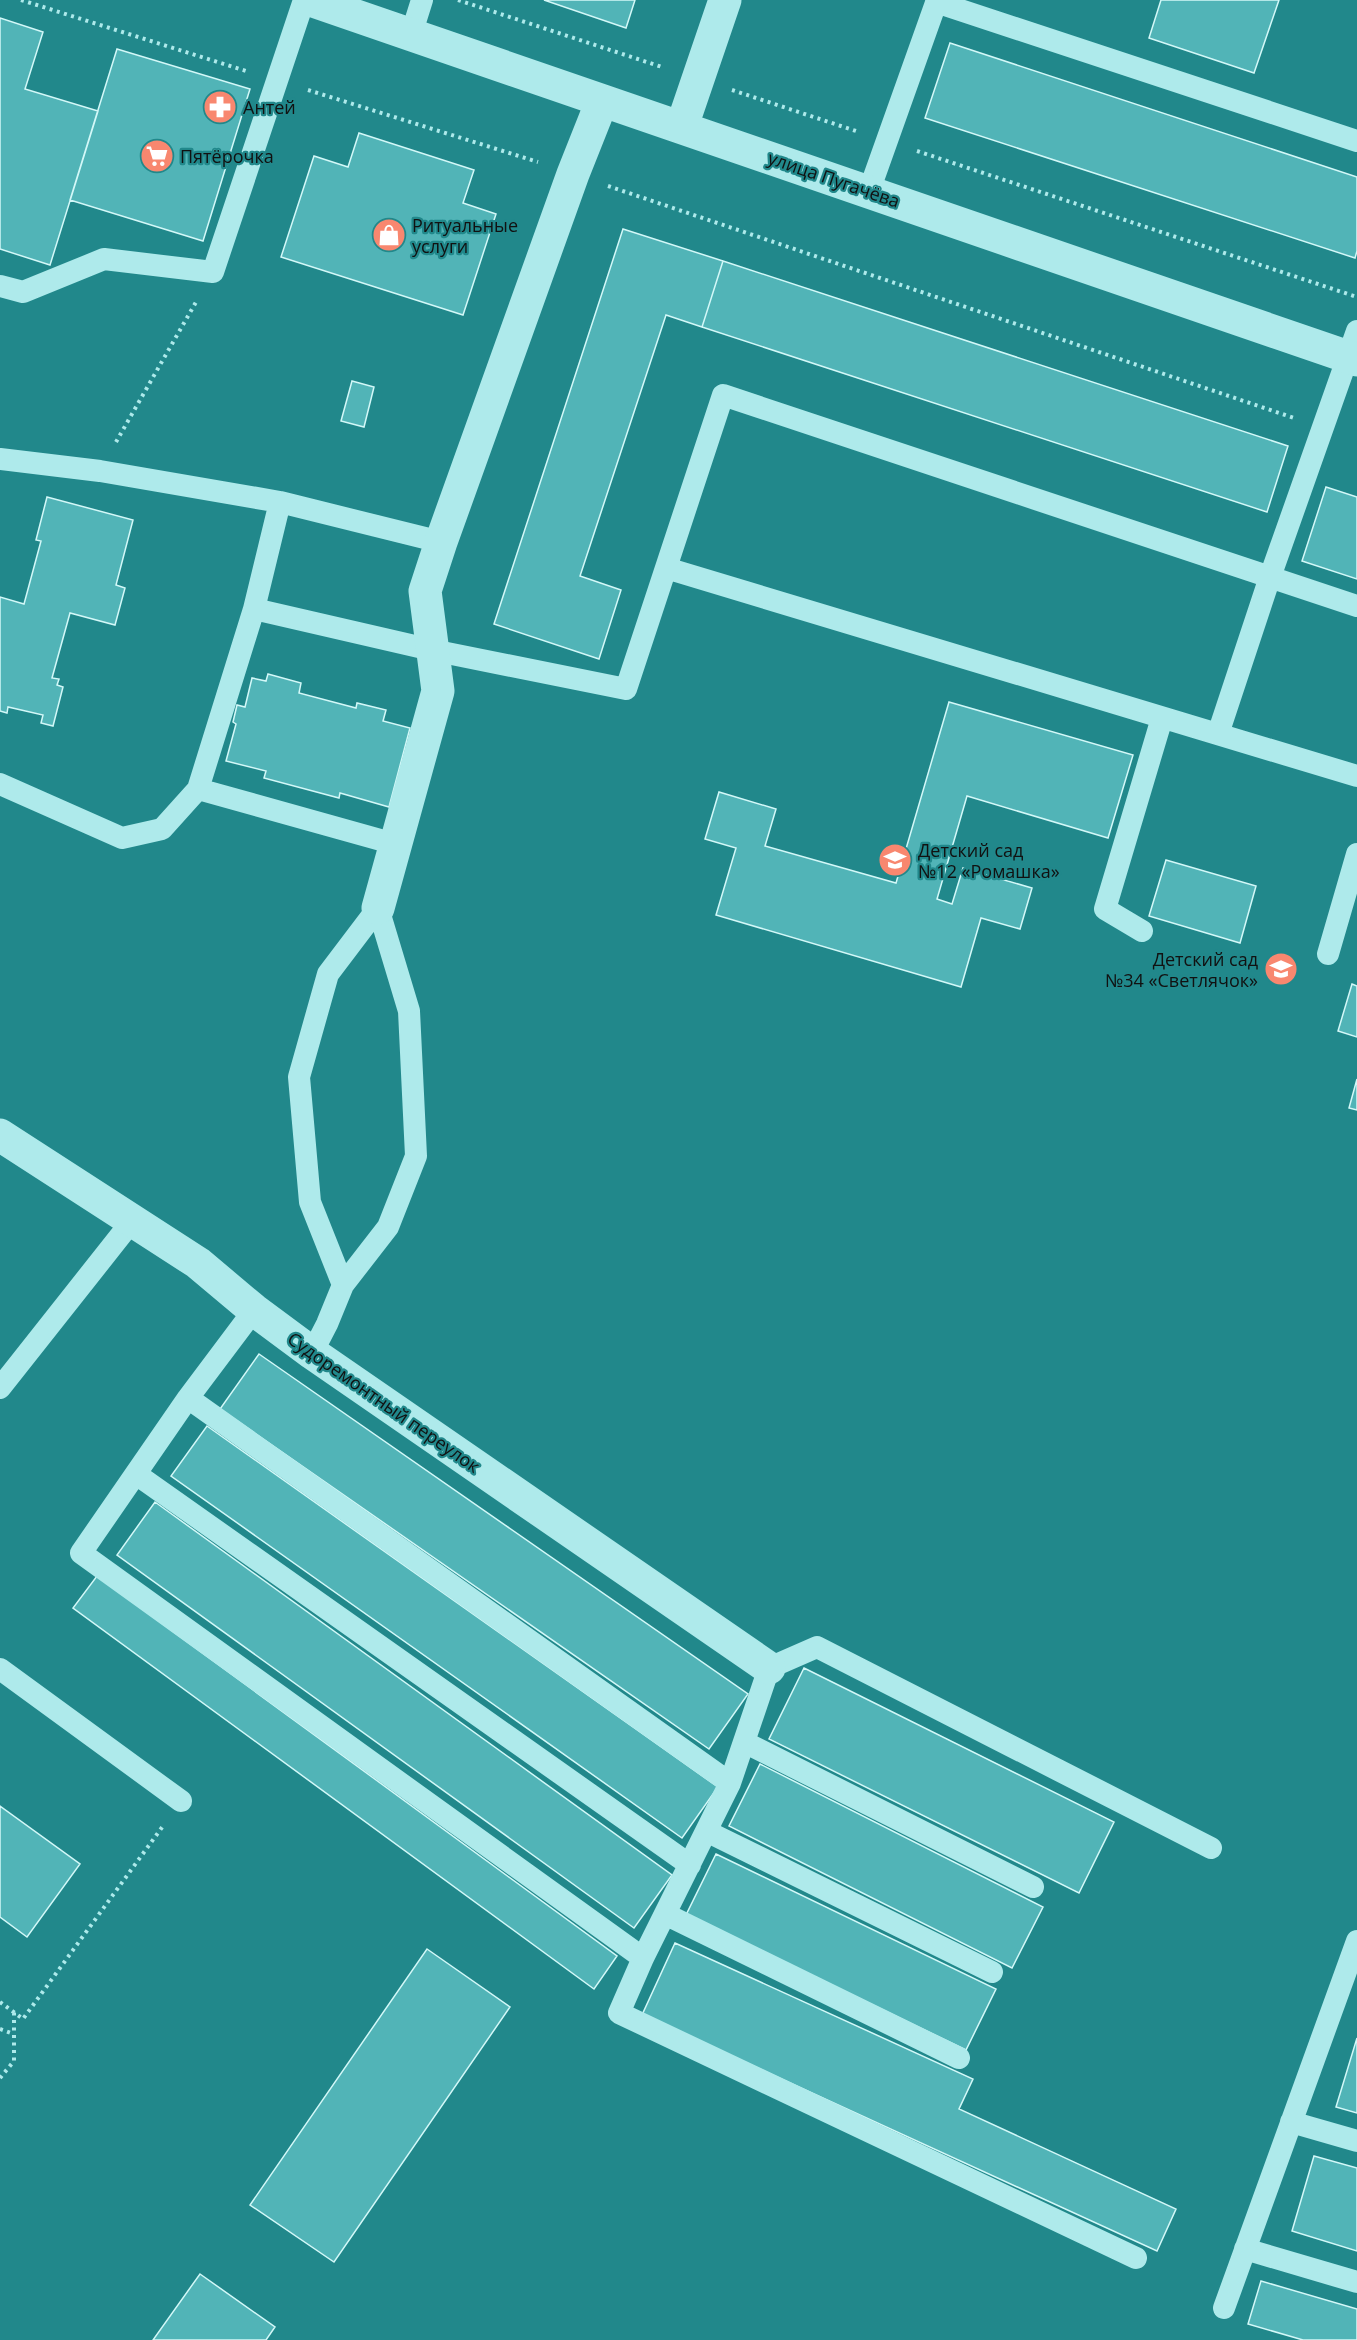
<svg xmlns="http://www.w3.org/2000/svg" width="1357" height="2340" viewBox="0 0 1357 2340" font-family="'Open Sans',sans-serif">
  <rect width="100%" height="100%" fill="#21888b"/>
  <path fill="#51b4b7" stroke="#d3f8f8" stroke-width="1.5" d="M544 0H635L626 28Z
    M1161 0H1279L1254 73 1149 38Z
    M0 18 43 32 25 89 98 111 50 265 0 249Z
    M950 43 1357 177V251L1355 258 925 118Z
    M117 49 250 89 203 241 70 200Z
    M359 133 474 170 463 203 496 214 463 315 281 257 314 156 348 167Z
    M623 229 723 261 702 327 666 315 580 576 621 590 599 659 494 624Z
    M723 261 1288 446 1267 512 702 327Z
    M352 381 374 387 364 427 341 421Z
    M1326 487 1357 497V579L1302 561Z
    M47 497 133 520 116 585 125 588 115 625 70 613 52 678 59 679 57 685 63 687 53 726 41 723 43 715 8 707 7 713 0 711V597L24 604 41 541 36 540Z
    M268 674 301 683 299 693 356 708 357 703 386 710 383 721 410 728 389 807 340 793 339 798 264 778 266 771 226 761 236 724 233 722 237 705 245 707 252 678 266 681Z
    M949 702 1133 755 1108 838 967 796 937 899 952 904 963 868 1032 888 1020 929 981 918 961 987 716 915 736 848 705 839 719 792 776 809 765 846 896 883Z
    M1166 860 1256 886 1240 943 1149 916Z
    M1352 984 1357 986V1037L1338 1031Z
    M1357 1079V1110L1349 1108Z
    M259 1354 748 1694 709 1749 220 1409Z
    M207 1426 718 1787 682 1838 171 1476Z
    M155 1502 672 1875 634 1928 117 1555Z
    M97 1576 617 1956 594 1989 73 1608Z
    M804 1668 1114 1822 1079 1893 769 1739Z
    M760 1764 1043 1907 1012 1968 729 1826Z
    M0 1806 80 1864 27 1937 0 1917Z
    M716 1854 996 1989 966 2050 686 1915Z
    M675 1943 973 2079 959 2109 1176 2209 1157 2251 642 2015Z
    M427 1949 510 2007 334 2262 250 2205Z
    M1357 2038V2113L1336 2107Z
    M1314 2156 1357 2168V2251L1292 2231Z
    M200 2274 275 2327 266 2340H153Z
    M1261 2281 1357 2309V2340H1303L1248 2324Z"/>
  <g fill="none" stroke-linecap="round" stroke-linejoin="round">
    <path stroke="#aeeaeb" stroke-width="4" stroke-dasharray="3 4.5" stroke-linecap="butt" d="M21 0 246 71
      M458 0 662 67
      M308 90 538 162
      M732 90 856 131
      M917 151 1357 297
      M608 186 1294 418
      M116 442 196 302
      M0 2002 23 2019 163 1826
      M0 2029 14 2034
      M0 2078 14 2061V2012"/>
    <path stroke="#aeeaeb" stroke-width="22" d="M936 2 1357 141
      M411 35 422 0
      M869 191 937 0
      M0 286 23 292 104 259 213 272 304 0
      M0 459 100 471 280 502 441 542
      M280 502 254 609 432 650 626 689 723 395 1357 606
      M666 568 1357 776
      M254 609 198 789 395 844
      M1218 734 1270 577 1357 331
      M0 784 122 838 162 829 198 789
      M1142 931 1105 909 1162 718
      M1328 954 1357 854
      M343 1285 310 1202 299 1077 328 974 378 908
      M254 1310 188 1398 81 1553 643 1958 730 1783 769 1668 817 1647 1211 1848
      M312 1353 327 1324 343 1285 388 1227 416 1156 409 1011 378 908
      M0 1388 132 1221
      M188 1398 730 1783
      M136 1474 690 1865
      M0 1669 181 1801
      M744 1742 1033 1887
      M706 1831 992 1972
      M665 1914 959 2058
      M643 1958 619 2013 1136 2258
      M1291 2122 1357 2141
      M1245 2249 1357 2282
      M1224 2308 1357 1941"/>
    <path stroke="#aeeaeb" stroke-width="33" d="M310 0 1357 360
      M682 126 725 0
      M378 908 438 691 425 591 441 542 573 174 602 101
      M0 1135 198 1263 254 1310 312 1353 769 1668"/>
  </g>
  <defs>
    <symbol id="pharmacy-disc" viewBox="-11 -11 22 22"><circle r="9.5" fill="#f8876f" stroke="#21888b"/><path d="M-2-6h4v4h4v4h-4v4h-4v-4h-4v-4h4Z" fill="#fff"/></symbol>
    <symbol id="supermarket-disc" viewBox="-11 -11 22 22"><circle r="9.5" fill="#f8876f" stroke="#21888b"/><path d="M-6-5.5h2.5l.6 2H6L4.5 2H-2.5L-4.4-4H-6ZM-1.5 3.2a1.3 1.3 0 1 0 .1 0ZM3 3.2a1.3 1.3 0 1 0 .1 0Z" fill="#fff"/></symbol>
    <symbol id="shop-disc" viewBox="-11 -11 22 22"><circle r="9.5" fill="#f8876f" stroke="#21888b"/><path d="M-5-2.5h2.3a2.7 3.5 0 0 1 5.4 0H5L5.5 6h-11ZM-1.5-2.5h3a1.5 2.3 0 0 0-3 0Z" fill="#fff"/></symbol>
    <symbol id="school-disc" viewBox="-11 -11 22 22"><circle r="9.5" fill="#f8876f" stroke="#21888b"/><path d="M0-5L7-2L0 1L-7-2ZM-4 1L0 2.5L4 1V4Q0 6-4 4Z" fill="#fff"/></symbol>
  </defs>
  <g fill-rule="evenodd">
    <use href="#pharmacy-disc" x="201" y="88" width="38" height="38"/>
    <use href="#supermarket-disc" x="138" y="137" width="38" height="38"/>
    <use href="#shop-disc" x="370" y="216" width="38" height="38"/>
    <use href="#school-disc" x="876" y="841" width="38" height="38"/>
    <use href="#school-disc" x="1262" y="950" width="38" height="38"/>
  </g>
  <g text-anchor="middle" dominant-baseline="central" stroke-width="4.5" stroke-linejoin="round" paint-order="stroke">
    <g font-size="18" fill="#111" stroke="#21888b" text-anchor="start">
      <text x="243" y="107">Антей</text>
      <text x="180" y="156">Пятёрочка</text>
      <text x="412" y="225">Ритуальные<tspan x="412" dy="21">услуги</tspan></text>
      <text x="918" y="850">Детский сад<tspan x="918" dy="21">№12 «Ромашка»</tspan></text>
      <text x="1258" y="959" text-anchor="end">Детский сад<tspan x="1258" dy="21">№34 «Светлячок»</tspan></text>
    </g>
    <g font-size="18" fill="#111" stroke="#21888b">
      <text transform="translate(834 179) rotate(19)">улица Пугачёва</text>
      <text transform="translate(384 1402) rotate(35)">Судоремонтный переулок</text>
    </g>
  </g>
</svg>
